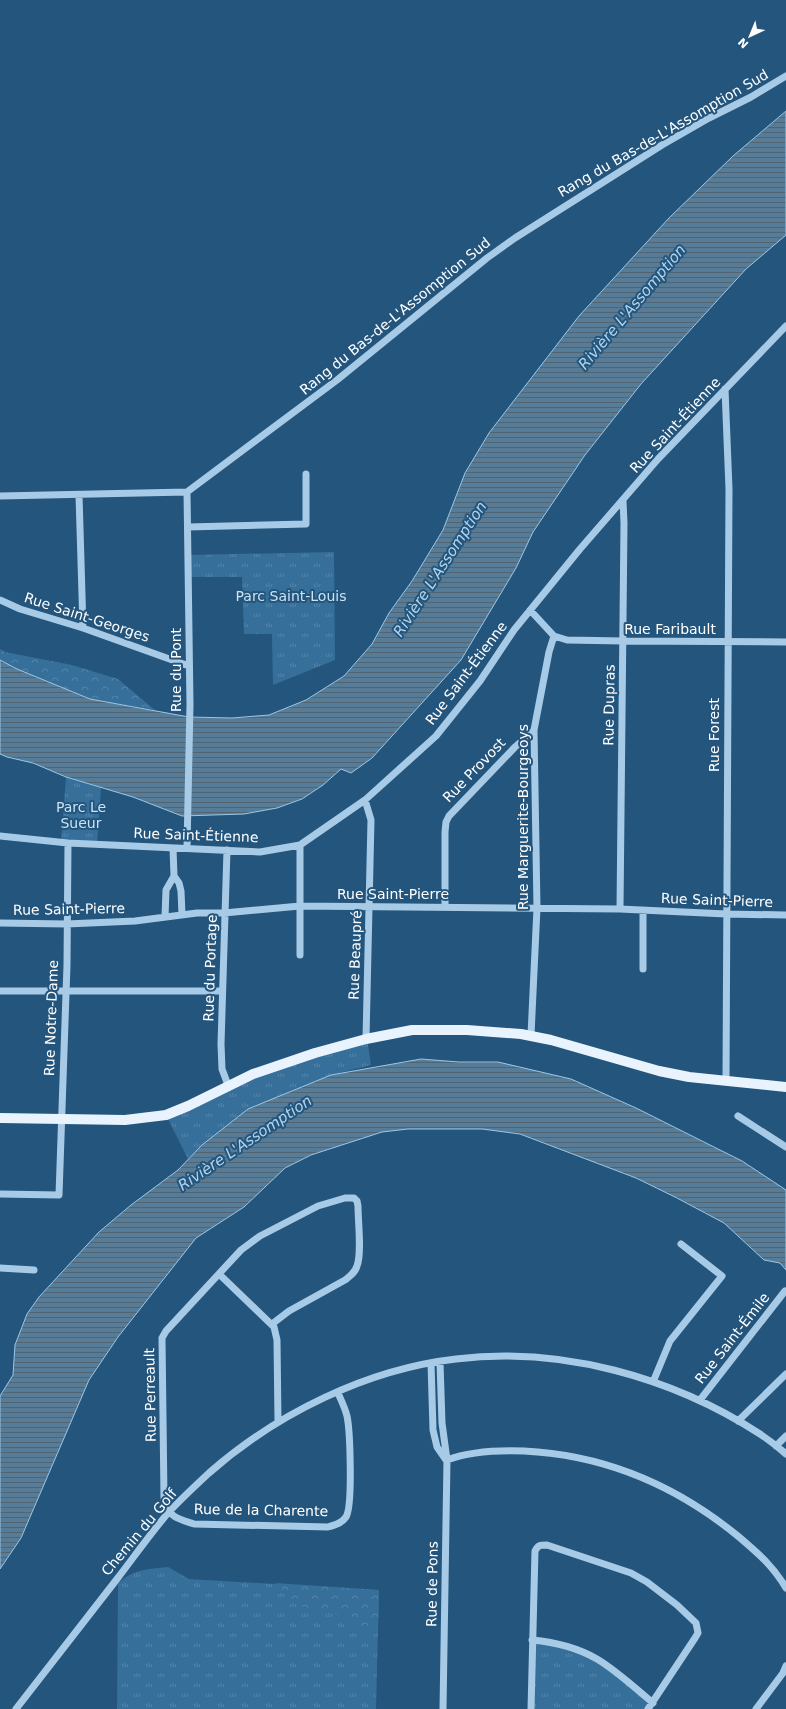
<svg xmlns="http://www.w3.org/2000/svg" width="786" height="1709" viewBox="0 0 786 1709" font-family="'DejaVu Sans',sans-serif">
  <defs>
    <pattern id="grass-tufts" width="24" height="20" patternUnits="userSpaceOnUse"><rect width="24" height="20" fill="#366f9a"/><path d="M3 7l-1-3M5 7V3M7 7l1-3M15 17l-1-3M17 17v-4M19 17l1-3" fill="none" stroke="#5485a9"/></pattern>
    <pattern id="forest-crowns" width="20" height="18" patternUnits="userSpaceOnUse"><rect width="20" height="18" fill="#366f9a"/><path d="M2 6a3 3 0 1 1 6 0M12 15a3 3 0 1 1 6 0" fill="none" stroke="#5485a9"/></pattern>
    <pattern id="water-rules" width="6" height="5" patternUnits="userSpaceOnUse"><rect width="6" height="5" fill="#577c98"/><path d="M0 2.5h6" fill="none" stroke="#526472"/></pattern>
  </defs>
  <rect width="100%" height="100%" fill="#23557d"/>
  <path fill="url(#grass-tufts)" d="M334 552 335 660 273 685 272 634H244L242 577H189V555Z
    M66 777 101 788 97 844 61 842Z
    M367 1038 371 1065 331 1075 202 1145 188 1159 166 1115 228 1085Z
    M168 1567 189 1579 379 1590 376 1709H117L118 1584C132 1569 149 1569 168 1567Z
    M532 1640 546 1641 596 1659 653 1703 648 1709H531Z"/>
  <path fill="url(#forest-crowns)" d="M0 649 5 652 72 665 118 679 155 710 90 699 17 669 0 660Z
    M275 1583 379 1590 378 1629H363L352 1625 336 1614 304 1608 289 1597Z"/>
  <path fill="url(#water-rules)" stroke="#9bc7e7" d="M786 111V235L746 269 641 384 585 455 533 532 516 568 461 660 372 758 351 773 341 769 323 785 302 799 277 808 244 814 182 816 133 797 66 777 33 763 7 757 0 754V660L17 669 90 699 189 717 232 718 269 715 306 700 344 676 372 644 389 613 412 581 443 530 465 473 489 433 579 316 669 218 733 156Z
    M421 1059 459 1062H498L571 1079 636 1108 742 1161 786 1190V1270L780 1263 764 1260 724 1223 677 1198 636 1178 520 1134 482 1129H408L382 1132 311 1155 285 1168 244 1207 196 1238 118 1337 89 1380 21 1538 0 1569V1396L13 1375 15 1345 27 1314 39 1297 99 1232 131 1205 178 1170 202 1145 248 1109 331 1075Z"/>
  <g fill="none" stroke-linecap="round" stroke-linejoin="round">
    <path stroke="#a7cbe6" stroke-width="7" d="M725 389 729 489 726 1080
      M79 495 83 628
      M0 496 187 492 337 380 487 258 515 238 662 145 709 118 751 97 786 76
      M188 527 306 524V474
      M0 600 20 609 83 628 189 666
      M530 610 554 636
      M554 636 567 640 623 641 786 642
      M365 800 371 820 366 1039
      M0 836 68 843 260 852 300 845 365 800 436 736 480 681 514 630 580 549 658 459 786 326
      M300 845V955
      M173 848 174 876 179 883 181 891 182 915
      M187 848 190 704 187 492
      M227 850 221 1044 222 1069 228 1085
      M445 907V832L446 822 449 816 515 747 534 730
      M620 909 624 523 623 501
      M643 911V969
      M165 917 166 890 174 876
      M0 923 67 924 135 921 197 913H224L300 906 620 909 726 914 786 915
      M0 991H221
      M531 1035 537 908 534 730 549 652 554 636
      M738 1116 786 1147
      M0 1194 59 1195 67 965 68 843
      M0 1268 34 1270
      M219 1274 274 1327 277 1340 278 1422
      M272 1324 289 1311 345 1280C350 1276 355 1273 357 1266 362 1253 358 1222 358 1206L357 1201 354 1198H345L318 1206 260 1236 241 1250 166 1331 162 1338 164 1498C170 1518 175 1518 194 1524L328 1527C335 1525 342 1523 346 1517 353 1506 350 1430 347 1416 345 1408 341 1400 338 1393
      M440 1362 442 1423 447 1460 443 1709
      M431 1363 433 1430 437 1447 446 1460
      M653 1382 670 1341 722 1276 681 1244
      M700 1400 785 1291
      M738 1421 786 1374
      M776 1446 786 1436
      M447 1460C471 1451 498 1450 524 1451 606 1455 677 1486 739 1537 759 1554 773 1566 786 1588
      M532 1640C554 1642 578 1648 597 1659 617 1671 635 1688 653 1703
      M16 1709C49 1666 83 1623 117 1579 134 1557 150 1534 168 1513 181 1499 195 1486 209 1473 276 1414 367 1369 456 1359 561 1346 672 1377 760 1434 769 1440 778 1447 786 1454
      M531 1709 535 1551C538 1545 540 1545 547 1545L631 1573 647 1582 677 1605 696 1623 698 1633 695 1638 648 1709
      M756 1709 783 1673 786 1666"/>
    <path stroke="#e8f3fd" stroke-width="10" d="M0 1118 125 1120 166 1115 188 1106 253 1074 315 1053 366 1039 412 1030H467L521 1034 551 1040 659 1071 689 1077 786 1087"/>
  </g>
  <g text-anchor="middle" dominant-baseline="central" stroke-width="4" stroke-linejoin="round" paint-order="stroke">
    <g font-size="14" fill="#fff" stroke="#23557d">
      <text transform="translate(663 133) rotate(-30)">Rang du Bas-de-L'Assomption Sud</text>
      <text transform="translate(395 316) rotate(-39)">Rang du Bas-de-L'Assomption Sud</text>
      <text transform="translate(675 425) rotate(-47)">Rue Saint-Étienne</text>
      <text transform="translate(87 617) rotate(18)">Rue Saint-Georges</text>
      <text x="670" y="629">Rue Faribault</text>
      <text transform="translate(176 670) rotate(-90)">Rue du Pont</text>
      <text transform="translate(466 673) rotate(-53)">Rue Saint-Étienne</text>
      <text transform="translate(609 705) rotate(-89)">Rue Dupras</text>
      <text transform="translate(714 735) rotate(-90)">Rue Forest</text>
      <text transform="translate(474 770) rotate(-46)">Rue Provost</text>
      <text transform="translate(523 817) rotate(-90)">Rue Marguerite-Bourgeoys</text>
      <text transform="translate(196 835) rotate(2)">Rue Saint-Étienne</text>
      <text x="393" y="894">Rue Saint-Pierre</text>
      <text transform="translate(717 900) rotate(2)">Rue Saint-Pierre</text>
      <text transform="translate(69 909) rotate(-1)">Rue Saint-Pierre</text>
      <text transform="translate(355 955) rotate(-88)">Rue Beaupré</text>
      <text transform="translate(210 968) rotate(-88)">Rue du Portage</text>
      <text transform="translate(51 1018) rotate(-88)">Rue Notre-Dame</text>
      <text transform="translate(732 1338) rotate(-52)">Rue Saint-Émile</text>
      <text transform="translate(150 1395) rotate(-91)">Rue Perreault</text>
      <text transform="translate(261 1510) rotate(1)">Rue de la Charente</text>
      <text transform="translate(139 1532) rotate(-50)">Chemin du Golf</text>
      <text transform="translate(432 1584) rotate(-89)">Rue de Pons</text>
    </g>
    <g font-size="14" fill="#cae3f5" stroke="#23557d">
      <text x="291" y="596">Parc Saint-Louis</text>
      <text x="81" y="807">Parc Le<tspan x="81" dy="16">Sueur</tspan></text>
    </g>
    <g font-size="15" font-style="italic" fill="#b2d5ed" stroke="#23557d">
      <text transform="translate(632 307) rotate(-50)">Rivière L'Assomption</text>
      <text transform="translate(440 569) rotate(-57)">Rivière L'Assomption</text>
      <text transform="translate(245 1143) rotate(-34)">Rivière L'Assomption</text>
    </g>
  </g>
  <g transform="translate(750 36) rotate(224)" stroke="#23557d" stroke-width="3" paint-order="stroke">
  <path d="M0-3L7 15L0 10L-7 15Z" fill="#ffffff"/>
  <text y="-6" font-size="11" font-weight="bold" text-anchor="middle" fill="#ffffff">N</text>
  </g>
</svg>
